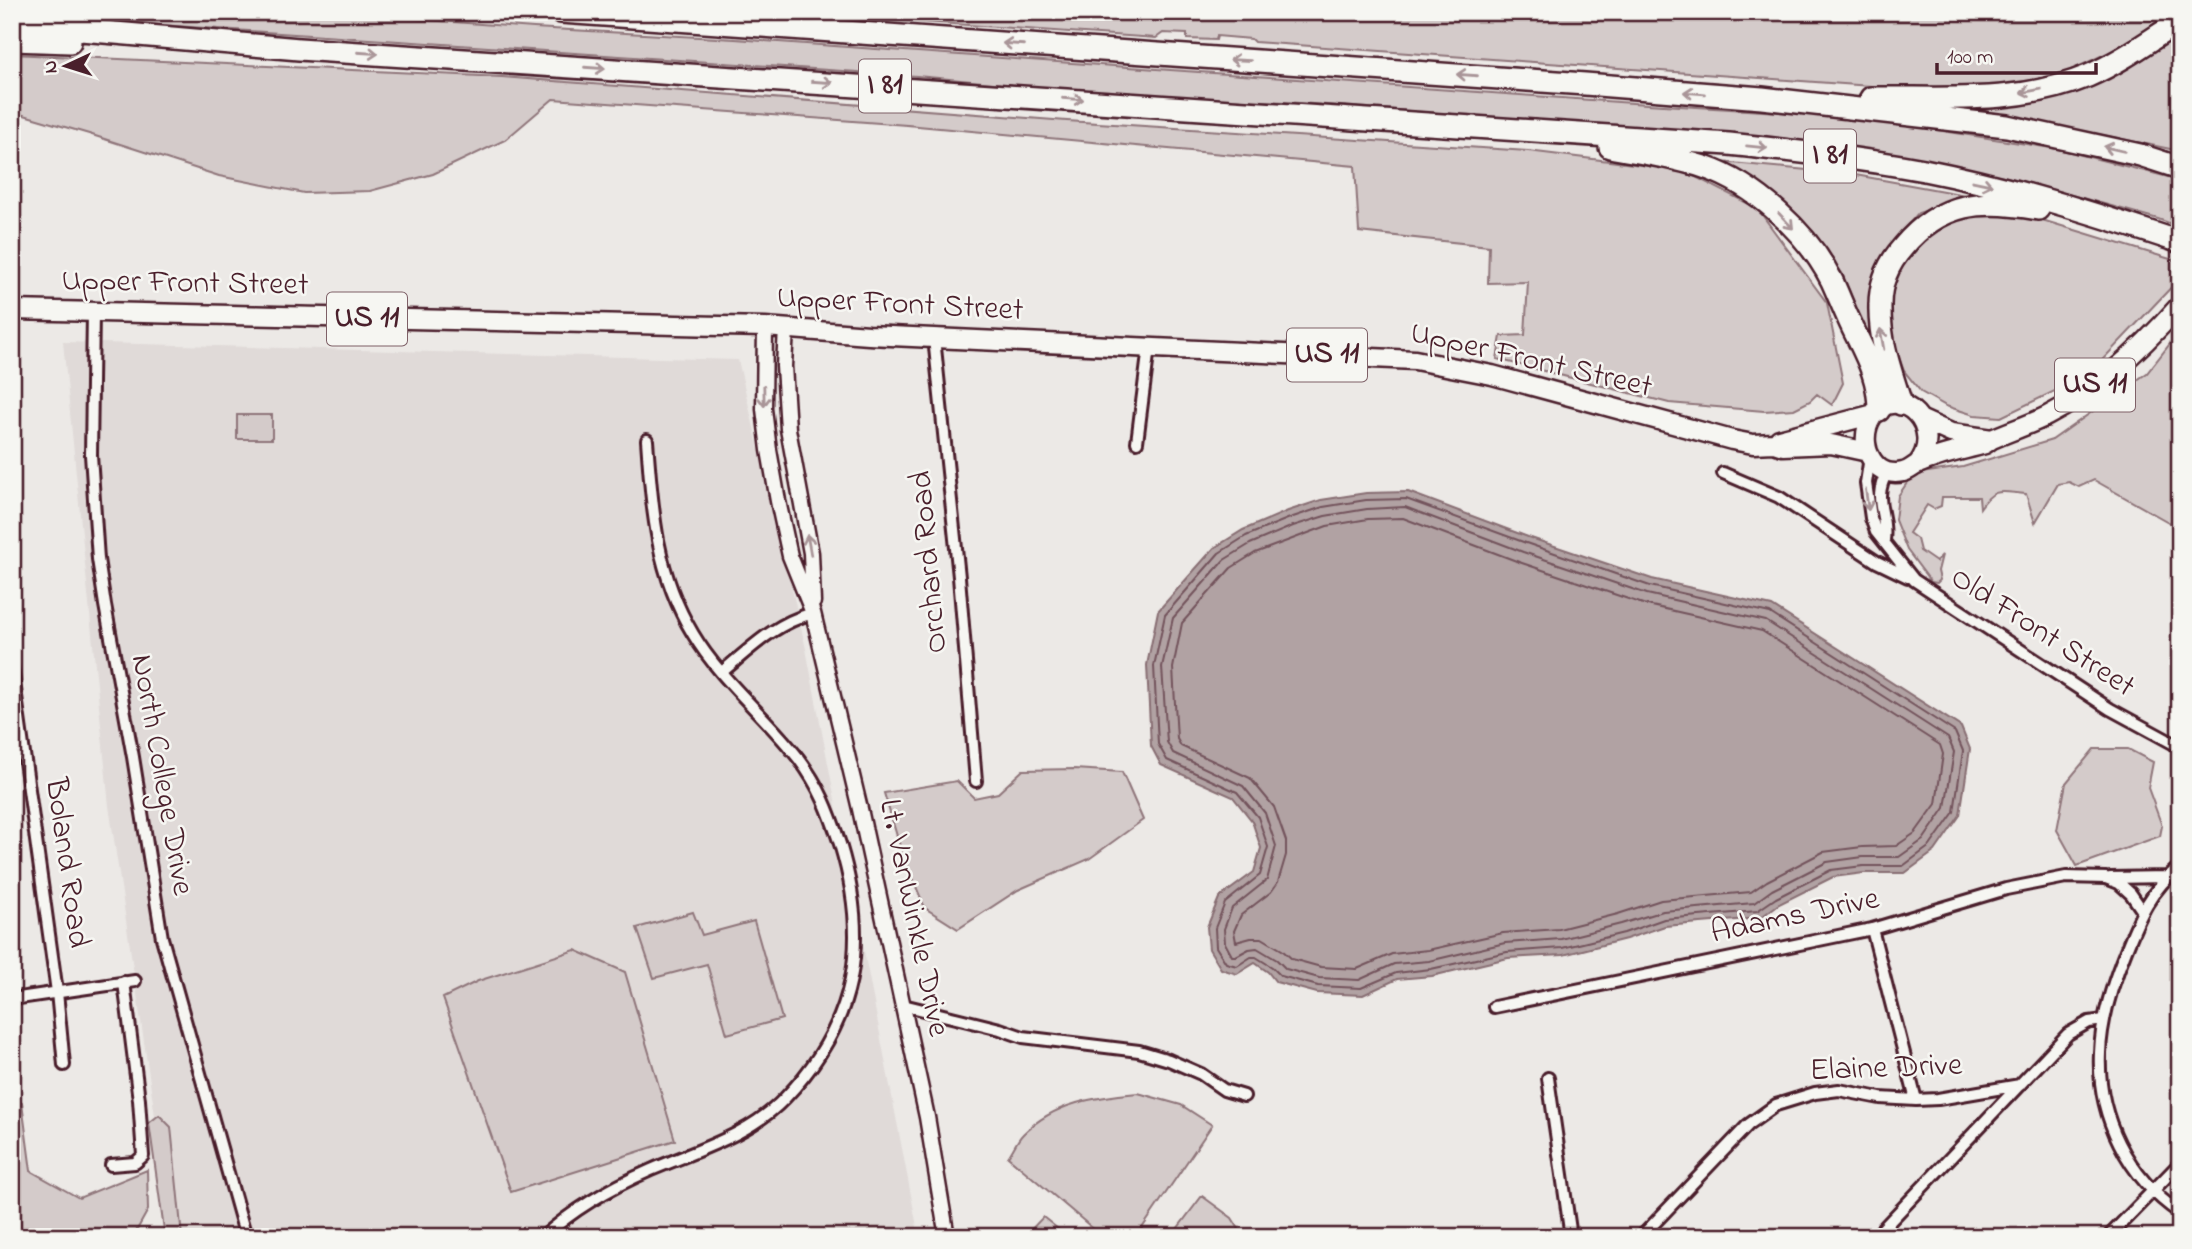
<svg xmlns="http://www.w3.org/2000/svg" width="2192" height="1249" viewBox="0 0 2192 1249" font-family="'Indie Flower',sans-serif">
  <rect width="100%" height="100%" fill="#ece9e6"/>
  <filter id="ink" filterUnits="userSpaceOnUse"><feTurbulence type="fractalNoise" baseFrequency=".0143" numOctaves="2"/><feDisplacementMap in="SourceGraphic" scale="14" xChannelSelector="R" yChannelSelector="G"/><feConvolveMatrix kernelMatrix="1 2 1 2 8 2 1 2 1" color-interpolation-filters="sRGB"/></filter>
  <g filter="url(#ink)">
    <path fill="#e0dad8" d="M63 342 738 360 806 649 919 1237H173L109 806Z"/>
    <path fill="#d4cbca" stroke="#8f757a" stroke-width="2" d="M12 12H318L534 28 735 39 1647 104 1847 116 2058 149 2180 180V227L2158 219 2003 176 1882 152 1741 138 1438 113 1285 102 1113 94 917 76 12 15Z
      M778 12H2172L2124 45 2061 75 1980 91 1899 88 1254 42 1251 39 1217 36 1216 40 1187 39V34L1163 33 1156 38Z
      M2180 30V151L1967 107 2062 95Z
      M12 54 502 77 1067 121 1528 151 1682 170 1757 208 1827 303 1843 383 1832 405 1817 394 1810 401 1794 409 1764 411 1669 403 1497 359 1501 336 1525 335 1528 282 1488 283 1489 246 1359 232 1355 166 907 125 553 99 505 140 433 174 370 191 304 193 219 176 89 134 24 115H12Z
      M1710 161 1850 174 1971 196 1918 213 1883 254 1871 290 1869 340 1842 273 1802 222Z
      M1980 213 2029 216 2180 262V278L2088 375 2001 417 1974 415 1946 406 1921 392 1904 371 1894 344 1890 298 1902 267 1922 241 1947 223Z
      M2180 331V517L2175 514 2170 523 2094 480 2079 487 2069 482 2058 484 2035 523 2026 494C2001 492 1995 486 1980 508L1979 497H1942L1941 506 1934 509 1927 505 1909 533 1917 539 1920 551 1936 562 1942 555 1938 571 1940 580 1937 583 1931 582 1907 550 1895 520 1898 496 1907 483 1921 473 1963 467 2052 440 2147 373Z
      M237 415H272V439H237Z
      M2094 749H2128L2153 762 2148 788 2162 826 2160 836 2077 866 2057 830 2066 783Z
      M1074 769 1122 772 1143 820 1089 859 1018 890 958 929 925 908 903 856 884 793 957 781 974 798 998 793 1023 770Z
      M693 912 702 935 754 921 782 1019 727 1034 707 964 654 978 637 928Z
      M575 950 625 972 675 1140 511 1192 443 998 478 981Z
      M1138 1093 1181 1105 1212 1125 1136 1237H1103L1008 1157C1013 1150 1017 1140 1023 1134 1055 1102 1096 1097 1138 1093Z
      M12 1097 22 1103 31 1171 79 1198 147 1170 148 1210 133 1237H12Z
      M159 1115 171 1127 182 1237H165L149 1123Z
      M1202 1196 1232 1218 1244 1237H1171Z
      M1043 1217 1068 1237H1024Z"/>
    <path fill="#b1a2a3" stroke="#886e73" stroke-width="2" d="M1408 492 1528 537 1652 579 1772 606 1961 727 1970 749 1960 815 1935 851 1905 873H1864L1833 877 1779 904 1760 918 1665 926 1626 939 1563 955 1508 958 1432 976 1397 979 1363 995 1317 993 1276 982 1268 972 1255 963 1237 974 1221 969 1209 949 1207 927 1219 898 1254 872 1261 848 1252 821 1233 797 1161 765 1151 746 1147 665 1158 611 1214 548 1243 530 1288 511 1321 500 1366 493Z"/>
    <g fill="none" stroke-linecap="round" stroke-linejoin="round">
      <path stroke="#73535b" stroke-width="2" d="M1406 499 1526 543 1650 586 1770 613 1955 732 1963 751 1954 812 1930 846 1903 866H1863L1831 870 1776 898 1757 911 1664 919 1624 933 1562 948 1507 952 1431 969 1396 973 1361 988 1318 986 1281 976 1272 967 1256 957H1251L1237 966 1226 963 1216 947 1215 928 1225 903 1260 875 1268 847 1258 817 1237 792 1167 760 1158 744 1154 666 1165 615 1219 553 1246 536 1290 518 1323 507 1366 500Z
        M1405 507 1523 552 1647 594 1766 621 1948 738 1954 752 1945 808 1923 840 1899 857H1863L1827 862 1772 890 1754 903 1663 911 1621 924 1561 939 1505 943 1429 961 1394 964 1359 980 1319 978 1286 969 1277 960 1257 948 1249 949 1236 956H1232L1225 943 1224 929 1232 908 1267 880 1276 846 1265 813 1243 786 1173 753 1167 742 1162 667 1173 618 1224 560 1250 544 1293 526 1325 516 1367 509Z
        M1403 518 1519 562 1643 604 1762 631 1940 745 1943 754 1936 804 1915 833 1896 846 1862 847 1823 852 1767 881 1751 892 1661 900 1618 914 1559 929 1503 933 1428 950 1392 954 1357 969 1321 967 1292 959 1282 950 1262 938H1251L1236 942 1234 931 1241 915 1271 892 1278 882 1286 855V841L1274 807 1250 778 1181 746 1177 739 1173 668 1182 623 1231 568 1255 553 1327 526 1368 519Z"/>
      <defs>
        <path id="minor" d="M93 312 91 455 98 559 105 605 133 757 162 938 246 1237
          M934 338 959 577 976 781
          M1137 442 1149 347
          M1870 457 1866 483 1871 518 1876 532 1914 580 2110 709 2180 747
          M1723 473 1779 497 1877 562 1908 577
          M1884 540C1888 514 1871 501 1887 472
          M12 667 57 992 64 1065
          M722 672C752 647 774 624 813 613
          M2180 866C2150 891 2140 915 2126 950 2113 982 2101 1018 2100 1053 2097 1116 2128 1178 2180 1213
          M2110 878 2167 877
          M1872 929 1916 1100
          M12 999 135 981
          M903 1005 1000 1029 1023 1037 1139 1051 1169 1060 1201 1074 1224 1090 1244 1096
          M1494 1007 1872 929 2006 889 2066 877 2106 878 2119 883 2131 894 2142 910
          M1548 1078 1571 1237
          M111 1165 135 1163 143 1156 139 1100 124 982
          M543 1237C575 1208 612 1187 651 1170 697 1150 749 1136 785 1098 857 1023 870 942 840 844 829 811 820 787 799 759 766 716 721 681 693 634 656 573 652 509 647 440
          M1641 1237 1748 1125 1776 1105 1815 1093 1839 1090 1880 1098 1916 1100 1938 1099 2020 1085
          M1875 1237 2068 1034 2089 1022 2104 1020
          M2108 1237 2180 1163"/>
        <path id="tertiary" d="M765 327 764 409 769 450 778 501 790 556 813 613 860 809 927 1117 947 1237
          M786 329 784 366 788 429 811 553 813 602"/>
        <path id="primary" d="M12 310 765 327 869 335 1415 360 1492 375 1732 440 1753 444 1774 443 1783 446 1831 444 1868 452
          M1922 420 1951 433 1992 439
          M1779 439 1874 414
          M1917 465C1947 429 1899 380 1872 417 1867 425 1865 434 1866 443 1867 455 1875 468 1887 472 1892 473 1899 473 1903 472 1909 471 1912 467 1918 464 1937 455 1964 450 1985 444L1992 439C2010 431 2029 425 2047 416 2098 390 2142 348 2180 305"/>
        <path id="motorway" d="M561 12 1585 84 1762 98 2007 126 2140 155 2180 168
          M12 24 299 49 1729 144C1794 151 1859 158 1924 170 2011 187 2096 214 2180 242
          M12 40 70 42
          M1871 98C1944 97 2018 105 2088 76 2121 62 2150 40 2180 21
          M1610 147C1641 153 1674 157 1704 167 1755 184 1808 233 1832 281 1838 294 1843 307 1849 320 1863 351 1879 374 1879 410
          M1901 404C1891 372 1879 340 1880 305 1880 283 1888 264 1903 247 1941 201 1983 199 2038 209"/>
      </defs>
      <use href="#minor" stroke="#4a1f2b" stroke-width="16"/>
      <use href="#tertiary" stroke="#4a1f2b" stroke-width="19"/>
      <use href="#primary" stroke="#4a1f2b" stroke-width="23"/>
      <use href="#motorway" stroke="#4a1f2b" stroke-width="26"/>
      <use href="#minor" stroke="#f6f6f2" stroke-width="10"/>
      <use href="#tertiary" stroke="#f6f6f2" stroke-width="14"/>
      <use href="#primary" stroke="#f6f6f2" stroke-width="18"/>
      <use href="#motorway" stroke="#f6f6f2" stroke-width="21"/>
    </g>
    <defs><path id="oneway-shaft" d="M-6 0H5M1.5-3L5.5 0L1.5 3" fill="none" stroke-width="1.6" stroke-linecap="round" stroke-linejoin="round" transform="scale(1.75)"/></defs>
    <g stroke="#a99598">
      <use href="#oneway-shaft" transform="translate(1013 44) rotate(-176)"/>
      <use href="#oneway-shaft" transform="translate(368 53) rotate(4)"/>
      <use href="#oneway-shaft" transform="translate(1240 60) rotate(-177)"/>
      <use href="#oneway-shaft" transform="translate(595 68) rotate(4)"/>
      <use href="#oneway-shaft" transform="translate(1467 75) rotate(-176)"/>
      <use href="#oneway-shaft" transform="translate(822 82) rotate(4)"/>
      <use href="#oneway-shaft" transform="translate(2031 91) rotate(170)"/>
      <use href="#oneway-shaft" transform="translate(1694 93) rotate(-175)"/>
      <use href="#oneway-shaft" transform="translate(1073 99) rotate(4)"/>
      <use href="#oneway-shaft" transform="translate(1757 147) rotate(6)"/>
      <use href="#oneway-shaft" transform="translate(2114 149) rotate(-167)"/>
      <use href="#oneway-shaft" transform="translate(1982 183) rotate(12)"/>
      <use href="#oneway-shaft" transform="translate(1786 221) rotate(47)"/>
      <use href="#oneway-shaft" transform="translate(1882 339) rotate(-100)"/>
      <use href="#oneway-shaft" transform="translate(764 396) rotate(89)"/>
      <use href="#oneway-shaft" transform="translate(1867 500) rotate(82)"/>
      <use href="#oneway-shaft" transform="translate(809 545) rotate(-100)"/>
    </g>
  </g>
  <g text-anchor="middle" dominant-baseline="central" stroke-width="5" stroke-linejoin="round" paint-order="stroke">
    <g fill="#f6f6f2" stroke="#7e6067" stroke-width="2">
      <rect x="859" y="59.5" width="52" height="53" rx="5"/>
      <rect x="1804" y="129.5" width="52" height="53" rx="5"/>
      <rect x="327" y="292.5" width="80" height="53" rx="5"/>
      <rect x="1287" y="328.5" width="80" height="53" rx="5"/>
      <rect x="2055" y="358.5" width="80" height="53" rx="5"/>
    </g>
    <g font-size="30" font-weight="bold" fill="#4a1f2b">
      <text x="885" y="86">I 81</text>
      <text x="1830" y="156">I 81</text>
      <text x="367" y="319">US 11</text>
      <text x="1327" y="355">US 11</text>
      <text x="2095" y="385">US 11</text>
    </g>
    <g font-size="32" fill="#4a1f2b" stroke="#f6f6f2">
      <text transform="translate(185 284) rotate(1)">Upper Front Street</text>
      <text transform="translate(900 305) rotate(3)">Upper Front Street</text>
      <text transform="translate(1531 361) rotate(13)">Upper Front Street</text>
      <text transform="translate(930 562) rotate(-95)">Orchard Road</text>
      <text transform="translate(2042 633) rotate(33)">Old Front Street</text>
      <text transform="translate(161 775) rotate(80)">North College Drive</text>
      <text transform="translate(66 863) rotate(82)">Boland Road</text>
      <text transform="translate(1795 917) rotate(-12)">Adams Drive</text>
      <text transform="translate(913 918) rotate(78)">Lt. VanWinkle Drive</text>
      <text transform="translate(1886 1069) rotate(-2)">Elaine Drive</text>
    </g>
  </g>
  <rect width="2192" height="1249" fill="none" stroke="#f6f6f2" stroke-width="42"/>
  <rect x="21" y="21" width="2150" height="1207" fill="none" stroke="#4a1f2b" stroke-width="2.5" filter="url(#ink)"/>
  <g transform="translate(66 66) rotate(266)" stroke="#f6f6f2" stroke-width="5" paint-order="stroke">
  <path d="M0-5L12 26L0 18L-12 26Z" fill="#4a1f2b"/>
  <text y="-10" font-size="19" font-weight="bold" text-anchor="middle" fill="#4a1f2b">N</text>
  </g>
  <path d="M1937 63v10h159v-10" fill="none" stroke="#4a1f2b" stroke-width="3.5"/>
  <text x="1947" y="63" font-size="21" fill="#4a1f2b" stroke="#f6f6f2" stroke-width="5" paint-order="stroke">100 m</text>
</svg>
